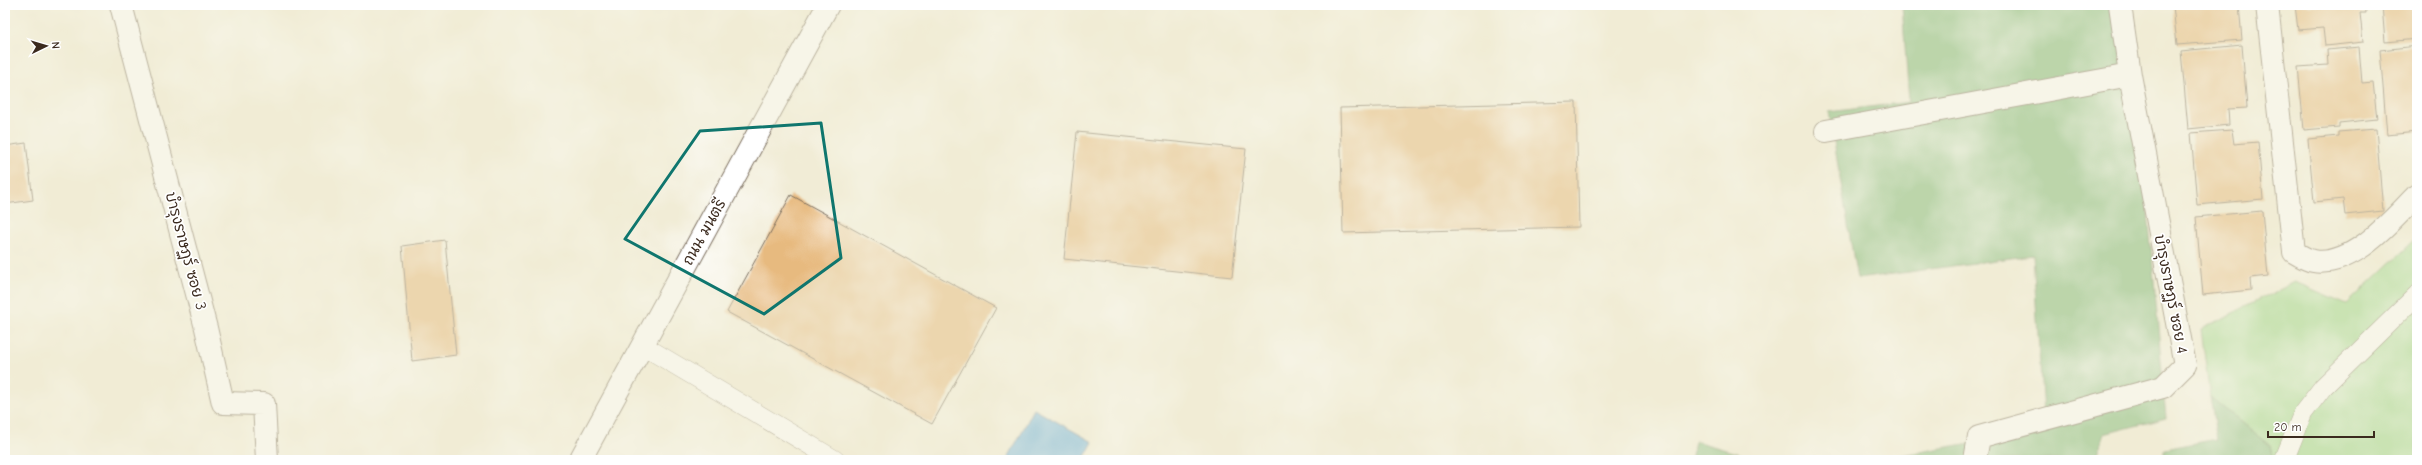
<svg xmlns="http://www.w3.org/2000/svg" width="2422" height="465" viewBox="0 0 2422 465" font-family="'Comic Neue','Playpen Sans Thai',sans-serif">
  <rect width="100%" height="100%" fill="#fff"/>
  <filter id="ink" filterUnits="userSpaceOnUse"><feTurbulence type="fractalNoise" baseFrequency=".025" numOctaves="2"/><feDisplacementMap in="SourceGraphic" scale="8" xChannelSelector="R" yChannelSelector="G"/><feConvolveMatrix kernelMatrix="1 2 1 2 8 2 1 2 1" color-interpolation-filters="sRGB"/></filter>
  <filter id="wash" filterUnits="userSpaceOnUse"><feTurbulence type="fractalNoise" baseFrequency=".012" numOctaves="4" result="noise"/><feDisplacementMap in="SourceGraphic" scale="16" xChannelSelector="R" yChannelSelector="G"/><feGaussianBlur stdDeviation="0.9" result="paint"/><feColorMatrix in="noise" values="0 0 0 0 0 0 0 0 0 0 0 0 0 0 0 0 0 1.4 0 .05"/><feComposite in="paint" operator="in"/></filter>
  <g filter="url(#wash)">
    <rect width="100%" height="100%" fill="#f1ecd6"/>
    <path fill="#9bd78b" stroke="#6b8054" d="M2417 238V460H2273L2270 445 2210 397 2201 329 2295 282 2347 304Z"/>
    <path fill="#7cb877" stroke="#5c714a" d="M1902 5H2130L2166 418 2104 434 2096 460H1874L2044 430 2033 255 1857 279 1829 112 1909 102Z
      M2210 397 2270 445 2273 460H2164V449L2217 439Z
      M1695 441 1761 460H1691Z"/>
    <path fill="#6ab1e1" stroke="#526e80" d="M1034 409 1093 442 1083 460H1007Z"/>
    <g id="blocks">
      <path fill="#e7ba7f" d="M2173 5H2239L2242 40 2177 45Z
        M2295 5H2365L2366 13H2360L2363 42 2325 46 2323 28 2298 30Z
        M2382 5H2417V39L2385 42Z
        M2242 45 2247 108 2228 109 2229 125 2188 129 2181 51Z
        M2417 46V132L2387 135 2380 50Z
        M2359 47 2362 83 2373 82 2377 119 2339 123V127L2304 130 2298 67 2328 65 2327 50Z
        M1576 102 1579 227 1343 233 1340 108Z
        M2376 129 2383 211 2345 215 2343 199 2314 202 2308 139 2338 136V132Z
        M2232 130 2234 144 2258 142 2263 199 2197 205 2191 133Z
        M1077 132 1246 149 1232 277 1064 259Z
        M26 143 33 200 5 204V146Z
        M791 195 996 308 932 424 727 312Z
        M2262 211 2268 276 2250 278 2251 290 2203 295 2196 217Z
        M445 240 456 355 412 361 402 246Z"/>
    </g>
  </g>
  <g filter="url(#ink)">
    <use href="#blocks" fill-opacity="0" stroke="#7b6e5e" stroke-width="1"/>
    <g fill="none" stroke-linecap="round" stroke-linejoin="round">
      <defs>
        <path id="service" d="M642 345 835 460
          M2284 460 2303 413 2323 387 2417 295"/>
        <path id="minor" d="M121 5 206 328 223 403 264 404 267 460
          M2267 5 2294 252C2299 255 2307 260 2313 261 2353 268 2392 220 2417 195
          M1826 131 2130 75
          M580 460 828 5
          M1975 460 1979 437 2163 387 2185 365 2130 75 2120 5"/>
      </defs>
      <use href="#service" stroke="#7b6e5e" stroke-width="20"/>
      <use href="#minor" stroke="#7b6e5e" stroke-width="24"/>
      <use href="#service" stroke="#fff" stroke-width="19"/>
      <use href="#minor" stroke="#fff" stroke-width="22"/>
    </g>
  </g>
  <path d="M0 0H2422V465H0ZM821 123 841 258 764 314 625 239 700 131Z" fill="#f1ecd6" fill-opacity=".55" fill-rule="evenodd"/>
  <path fill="none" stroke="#0f766e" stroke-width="3" stroke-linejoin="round" d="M821 123 841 258 764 314 625 239 700 131Z"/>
  <g text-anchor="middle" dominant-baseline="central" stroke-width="3.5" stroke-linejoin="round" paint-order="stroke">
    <g font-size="15" fill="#3b2a1e" stroke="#fff">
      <text transform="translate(704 232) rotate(-61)">ถนน มนตรี</text>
      <text transform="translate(186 251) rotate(75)">บำรุงราษฏร์ ซอย 3</text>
      <text transform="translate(2171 294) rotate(79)">บำรุงราษฏร์ ซอย 4</text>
    </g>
  </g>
  <rect width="2422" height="465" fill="none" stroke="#fff" stroke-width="20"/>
  <g transform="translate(46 46) rotate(85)" stroke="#ffffff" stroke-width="3" paint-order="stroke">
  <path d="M0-3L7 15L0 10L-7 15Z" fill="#3b2a1e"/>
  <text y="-6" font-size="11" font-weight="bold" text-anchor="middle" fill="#3b2a1e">N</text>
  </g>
  <path d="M2268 431v6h106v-6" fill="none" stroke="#3b2a1e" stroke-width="2"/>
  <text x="2274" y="431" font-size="12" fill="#3b2a1e" stroke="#ffffff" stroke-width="3" paint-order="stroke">20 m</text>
</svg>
